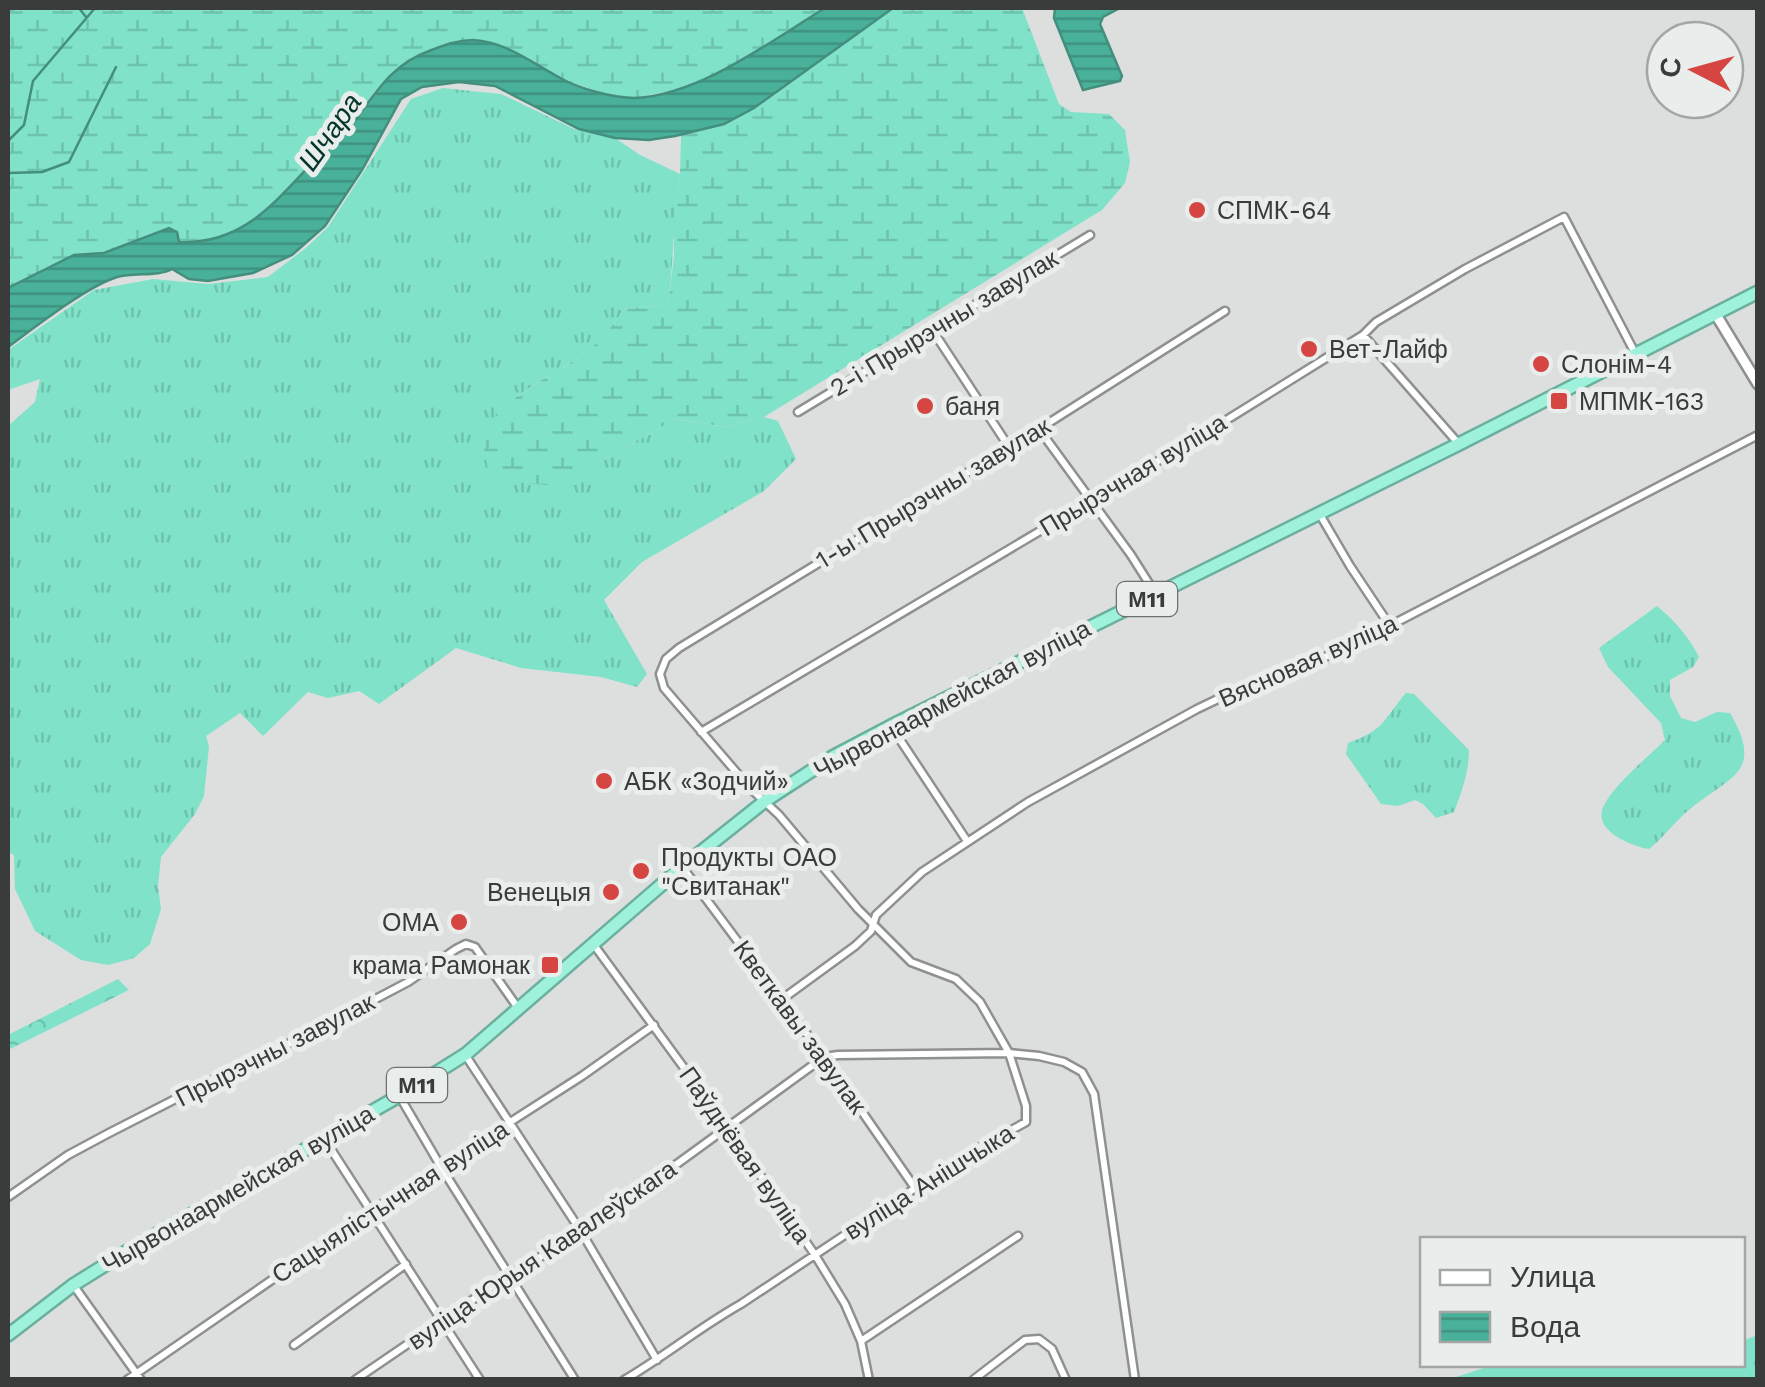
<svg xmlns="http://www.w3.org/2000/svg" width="1765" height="1387" viewBox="0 0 1765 1387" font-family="'Work Sans',sans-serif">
  <defs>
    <pattern id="grass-tufts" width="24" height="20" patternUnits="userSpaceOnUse" patternTransform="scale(2.5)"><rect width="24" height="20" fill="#7fe2c9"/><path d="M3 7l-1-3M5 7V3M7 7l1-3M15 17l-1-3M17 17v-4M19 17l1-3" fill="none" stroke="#6ec3ae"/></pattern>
    <pattern id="forest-crowns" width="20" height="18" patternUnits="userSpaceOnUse" patternTransform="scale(2.5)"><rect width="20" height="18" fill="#7fe2c9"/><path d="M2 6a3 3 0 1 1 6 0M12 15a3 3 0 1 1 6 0" fill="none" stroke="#6ec3ae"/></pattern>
    <pattern id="wetland-marsh" width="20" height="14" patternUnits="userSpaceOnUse" patternTransform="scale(2.5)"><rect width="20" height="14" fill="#7fe2c9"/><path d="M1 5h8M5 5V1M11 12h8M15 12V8" fill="none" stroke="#6ec3ae"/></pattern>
    <pattern id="water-rules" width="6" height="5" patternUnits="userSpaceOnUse" patternTransform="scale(2.5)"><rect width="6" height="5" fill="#49b199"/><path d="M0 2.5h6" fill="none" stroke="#3e917e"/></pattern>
  </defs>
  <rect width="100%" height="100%" fill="#dcdfde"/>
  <path fill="url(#grass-tufts)" d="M443 88 501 94 574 129 615 138 640 155 680 174C673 218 674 261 668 305L625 309 601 340 565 367 538 382 499 409 575 483 597 464 675 419 726 427 764 417 778 421 796 459 764 491 642 562 604 600 647 674 637 687 601 677 521 668 456 648 379 704 359 691 328 698 308 692 263 736 240 713 206 736 209 746 204 796 195 814 161 857 158 886 161 909 150 944 134 958 108 965 81 960 35 931 15 889 14 855 8 852V492L10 490 8 426 35 402 40 379 8 390V350L94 290 153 279 208 284 268 277 307 247 328 227 411 99Z
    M1657 606C1674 620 1689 637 1699 657L1693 667 1670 680V696L1681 718 1695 722 1717 712 1730 713C1765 773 1730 776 1690 809 1675 821 1664 837 1649 849 1631 846 1591 830 1604 805 1615 784 1647 758 1665 740L1661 723 1608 667 1599 648Z
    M1406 693 1414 694 1469 750C1469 772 1462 791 1454 812L1436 818 1423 804 1415 800 1398 806 1381 804 1346 754 1348 743C1385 730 1383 720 1406 693Z"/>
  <path fill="url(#forest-crowns)" d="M118 979 129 990 8 1050V1035Z
    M1757 1335V1379H1450L1496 1364H1742L1743 1341Z"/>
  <path fill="url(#wetland-marsh)" d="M8 8H825L741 61 685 88 634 98 603 93 564 80 529 59 462 41 426 52 398 67 374 92 347 131 321 155 283 196 249 223 220 239 198 243 179 242 168 228 104 253 74 255 8 288Z
    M893 8H1022L1059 104 1071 112 1109 114 1125 130 1130 162 1125 183 1102 210 764 417 726 427 675 419 597 464 575 483 547 485 523 483 488 469 482 439 499 409 540 381 565 367 601 340 625 309 668 305 674 256V218L680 174 681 135 724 124 754 108Z"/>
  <path fill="url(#water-rules)" stroke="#448e7d" stroke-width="2.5" d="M825 8H893L754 108 724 124 675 136 649 140 615 138 579 129 495 86 459 82 422 87 401 99 362 170 325 226 292 255 253 273 208 281 189 279 172 269C158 277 134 272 117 277 86 287 35 327 8 347V288L74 255 104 253 169 228 177 232 179 242C247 245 278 197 321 154 330 145 341 138 349 128 374 97 388 66 429 51 441 46 459 40 473 40 507 42 532 63 562 79 581 89 613 98 635 98 700 95 771 41 825 8Z
    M1055 8H1120L1103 17 1100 24 1122 76 1120 81 1083 90 1054 18Z"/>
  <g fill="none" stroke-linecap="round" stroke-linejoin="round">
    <path stroke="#448e7d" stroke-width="2.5" d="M79 8 86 17
      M8 141 24 125 33 81 95 8
      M8 173 42 172 69 162 116 67"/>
    <defs>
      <path id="minor" d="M933 331 1009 447
        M1363 335 1458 443
        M798 412 1090 235
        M1039 429 1131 555 1155 593
        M1319 513 1350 566 1390 626
        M891 726 967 841
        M701 732 1212 429 1363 335 1376 322 1465 269 1564 217 1635 353
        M683 868 824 1057 915 1188
        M594 945 728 1128 815 1255 845 1304 861 1341 869 1380
        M781 1000 855 946 871 931 876 915 922 872 1028 802 1197 709 1243 687 1341 651 1758 435
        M466 1056 582 1233 657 1360
        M400 1097 441 1167 575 1380
        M325 1140 480 1380
        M8 1197 68 1155 109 1133 238 1067 303 1037 408 982 456 949 466 944 475 947 518 1008
        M74 1286 141 1380
        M861 1341 1018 1236
        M294 1345 406 1264
        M127 1380 370 1212 582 1076 654 1025
        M355 1380 509 1275 582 1233 824 1057 838 1055 1009 1053 1039 1056 1064 1062 1082 1072 1094 1094 1135 1380
        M624 1380C665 1356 700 1327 741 1304L959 1159 1026 1122V1106L1009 1053 980 1002 956 979 911 962 858 909 779 815 749 787 664 688 660 674 666 659 679 648 1039 429 1225 311
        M973 1380 1025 1340 1039 1339 1052 1349 1066 1380"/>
      <path id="tertiary" d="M1715 313 1758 384"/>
      <path id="trunk" d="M8 1335 73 1285 126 1252 399 1096 466 1054 682 867 765 801 834 756 891 726 1459 444 1758 292"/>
    </defs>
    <use href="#minor" stroke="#8e9190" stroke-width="11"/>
    <use href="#tertiary" stroke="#8e9190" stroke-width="14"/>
    <use href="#trunk" stroke="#6baf9e" stroke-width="16"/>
    <use href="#minor" stroke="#fff" stroke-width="6"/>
    <use href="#tertiary" stroke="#fff" stroke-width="9"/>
    <use href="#trunk" stroke="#9ef2dc" stroke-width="11"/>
  </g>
  <g fill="#d54643" stroke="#e9edeb" stroke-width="4">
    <circle cx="1197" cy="210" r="10"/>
    <circle cx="1309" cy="349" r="10"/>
    <circle cx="1541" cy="364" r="10"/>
    <rect x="1549" y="391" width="20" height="20" rx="5"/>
    <circle cx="925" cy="406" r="10"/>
    <circle cx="604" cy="781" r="10"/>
    <circle cx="641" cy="871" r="10"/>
    <circle cx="611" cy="892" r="10"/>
    <circle cx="459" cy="922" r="10"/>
    <rect x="540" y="955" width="20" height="20" rx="5"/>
  </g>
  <g text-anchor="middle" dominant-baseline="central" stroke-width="10" stroke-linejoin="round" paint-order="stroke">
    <g fill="#e9edeb" stroke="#6e7070" stroke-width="2.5">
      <rect x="1117" y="582" width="60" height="34" rx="8"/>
      <rect x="387" y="1068" width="60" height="34" rx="8"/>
    </g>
    <g font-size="22" font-weight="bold" fill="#3a3b3b">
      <text x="1147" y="599">М11</text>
      <text x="417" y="1085">М11</text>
    </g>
    <g font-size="25" fill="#3a3b3b" stroke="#e9edeb" text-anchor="start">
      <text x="1217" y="210">СПМК-64</text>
      <text x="1329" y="349">Вет-Лайф</text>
      <text x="1561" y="364">Слонім-4</text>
      <text x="1579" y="401">МПМК-163</text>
      <text x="945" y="406">баня</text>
      <text x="624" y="781">АБК «Зодчий»</text>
      <text x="661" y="857">Продукты ОАО<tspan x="661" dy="29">"Свитанак"</tspan></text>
      <text x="591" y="892" text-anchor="end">Венецыя</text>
      <text x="439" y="922" text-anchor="end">ОМА</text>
      <text x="530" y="965" text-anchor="end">крама Рамонак</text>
    </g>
    <g font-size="25" fill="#3a3b3b" stroke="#e9edeb">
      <text transform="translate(944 323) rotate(-31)">2-і Прырэчны завулак</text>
      <text transform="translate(1133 475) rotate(-31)">Прырэчная вуліца</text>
      <text transform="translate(933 493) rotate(-31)">1-ы Прырэчны завулак</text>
      <text transform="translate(1308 661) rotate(-24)">Вясновая вуліца</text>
      <text transform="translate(952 699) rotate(-28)">Чырвонаармейская вуліца</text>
      <text transform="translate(800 1027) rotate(54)">Кветкавы завулак</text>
      <text transform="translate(275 1050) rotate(-27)">Прырэчны завулак</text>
      <text transform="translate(745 1155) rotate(55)">Паўднёвая вуліца</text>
      <text transform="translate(929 1182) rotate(-32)">вуліца Анішчыка</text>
      <text transform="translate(238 1189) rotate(-30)">Чырвонаармейская вуліца</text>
      <text transform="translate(390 1202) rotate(-33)">Сацыялістычная вуліца</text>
      <text transform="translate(542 1255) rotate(-34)">вуліца Юрыя Кавалеўскага</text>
    </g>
    <g font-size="28" font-style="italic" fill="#03352b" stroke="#e9edeb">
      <text transform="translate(330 132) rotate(-55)">Шчара</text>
    </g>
  </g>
  <rect width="1765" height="1387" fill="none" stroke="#3a3b3b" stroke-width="20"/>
  <rect x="1420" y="1237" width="325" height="130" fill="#e9edeb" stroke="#a3a6a5" stroke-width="2.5"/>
  <rect x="1440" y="1270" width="50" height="15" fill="#ffffff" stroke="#a3a6a5" stroke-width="2.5"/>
  <text x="1510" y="1287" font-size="30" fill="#3a3b3b">Улица</text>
  <rect x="1440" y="1312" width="50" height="30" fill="url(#water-rules)" stroke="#a3a6a5" stroke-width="2.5"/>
  <text x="1510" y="1337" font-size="30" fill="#3a3b3b">Вода</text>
  <g transform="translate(1695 70) rotate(276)"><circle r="48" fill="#e9edeb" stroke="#a3a6a5" stroke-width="2.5"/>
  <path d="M0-8L18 38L0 25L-18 38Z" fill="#d54643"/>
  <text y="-15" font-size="28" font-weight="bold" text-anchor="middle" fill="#3a3b3b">С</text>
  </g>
</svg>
